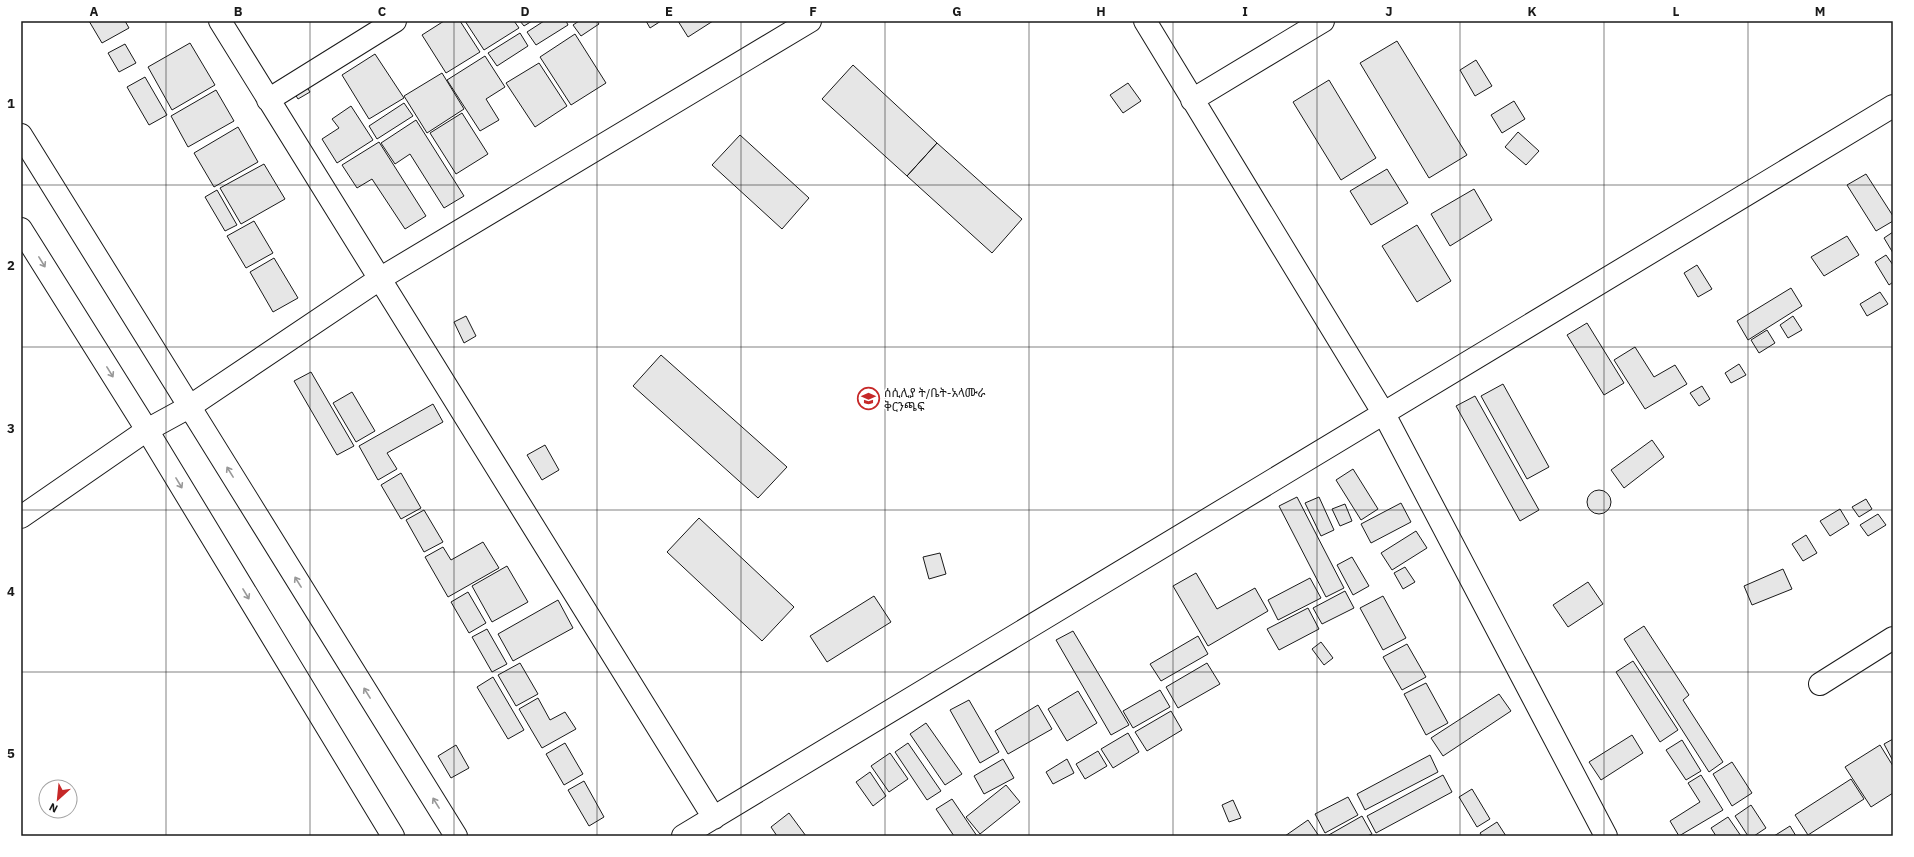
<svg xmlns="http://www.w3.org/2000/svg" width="1914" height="857" viewBox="0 0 1914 857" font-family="'IBM Plex Sans','Noto Sans Ethiopic',sans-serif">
  <rect width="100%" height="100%" fill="#fff"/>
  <path fill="#e6e6e6" stroke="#1a1a1a" d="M89 21H125L129 28 102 43Z
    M444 21H460L480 52 446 73 422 35Z
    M465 21H514L519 28 484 50Z
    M520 21H532L524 26Z
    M544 21H566L568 25 536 45 527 32Z
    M579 21H597L599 24 581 36 573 25Z
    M646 21H661L650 28Z
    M678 21H713L688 37Z
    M520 33 528 46 497 66 488 53Z
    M575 34 606 83 571 105 540 57Z
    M1397 41 1467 155 1429 178 1360 63Z
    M190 43 215 85 172 110 148 67Z
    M125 44 136 63 119 72 108 53Z
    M375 54 404 98 369 119 342 75Z
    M485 56 505 87 486 99 499 120 480 131 447 80Z
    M1476 60 1492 86 1475 96 1460 70Z
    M539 63 567 106 535 127 506 83Z
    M853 65 937 143 907 176 822 99Z
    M442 73 464 109 427 133 404 96Z
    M145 77 167 115 149 125 127 87Z
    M1329 80 1376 158 1341 180 1293 102Z
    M303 81 310 92 298 99 292 89Z
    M1128 83 1141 101 1123 113 1110 95Z
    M216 90 234 121 188 147 171 116Z
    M1514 101 1525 119 1502 133 1491 115Z
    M404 103 413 116 377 139 369 126Z
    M351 106 373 140 337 163 322 139 339 128 332 119Z
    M462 113 488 154 456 174 430 133Z
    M416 120 464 196 444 208 410 154 395 164 381 143Z
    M238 127 258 162 214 187 194 153Z
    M1518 132 1539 151 1526 165 1505 147Z
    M740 135 809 198 782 229 712 165Z
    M379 142 426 216 405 229 372 179 357 188 342 165Z
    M937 143 1022 219 992 253 907 176Z
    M264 164 285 199 241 224 220 188Z
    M1387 169 1408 203 1371 225 1350 191Z
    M1866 174 1893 216V221L1876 231 1847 185Z
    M1474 189 1492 220 1450 246 1431 214Z
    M217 190 237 225 225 231 205 197Z
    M254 221 273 253 246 268 227 236Z
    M1417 225 1451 281 1417 302 1382 246Z
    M1893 232V253L1884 238Z
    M1847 236 1859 255 1824 276 1811 257Z
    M1886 255 1893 265V282L1889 285 1875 262Z
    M274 258 298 298 273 312 250 272Z
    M1697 265 1712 289 1698 297 1684 273Z
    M1791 288 1802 306 1748 340 1737 321Z
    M1880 292 1888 304 1867 316 1860 304Z
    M466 316 476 336 464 343 454 322Z
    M1793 316 1802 330 1788 338 1780 325Z
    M1587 323 1624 383 1604 395 1567 335Z
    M1767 330 1775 343 1759 353 1751 340Z
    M1635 347 1654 377 1675 365 1687 384 1645 409 1614 360Z
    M661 355 787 467 758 498 633 386Z
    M1739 364 1746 375 1731 383 1725 373Z
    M311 372 354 446 337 455 294 381Z
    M1503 384 1549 467 1527 479 1481 396Z
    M1702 386 1710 399 1699 406 1690 393Z
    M352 392 375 431 356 442 333 403Z
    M1475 396 1539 510 1520 521 1456 406Z
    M433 404 443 422 387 453 397 469 378 480 359 446Z
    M1652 440 1664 457 1624 488 1611 470Z
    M545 445 559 470 542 480 527 455Z
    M1353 469 1378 509 1361 520 1336 480Z
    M401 473 421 508 401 519 381 485Z
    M1587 502a12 12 0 1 1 24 0a12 12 0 1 1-24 0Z
    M1297 497 1344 588 1326 597 1279 506Z
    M1319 497 1334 530 1321 536 1305 503Z
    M1866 499 1872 509 1859 517 1852 507Z
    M1401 503 1411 522 1371 543 1361 524Z
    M1345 504 1352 521 1340 526 1332 509Z
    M1840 509 1849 524 1830 536 1820 521Z
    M424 510 443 542 424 552 406 520Z
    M1878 514 1886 525 1868 536 1860 525Z
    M699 518 794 607 762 641 667 552Z
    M1416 531 1427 548 1392 570 1381 553Z
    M1806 535 1817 553 1803 561 1792 544Z
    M483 542 499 568 448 597 425 557 443 547 451 560Z
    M940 553 946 574 929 579 923 557Z
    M1352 557 1369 586 1353 595 1337 565Z
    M507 566 528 602 492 622 472 586Z
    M1405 567 1415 582 1403 589 1394 573Z
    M1783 569 1792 589 1752 605 1744 586Z
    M1196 573 1217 609 1255 588 1268 611 1208 646 1173 586Z
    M1310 578 1321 598 1278 620 1268 600Z
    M1588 582 1603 604 1568 627 1553 605Z
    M1345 591 1354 608 1322 624 1313 608Z
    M468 592 486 623 469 633 451 602Z
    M874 596 891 622 827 662 810 636Z
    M1383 596 1406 638 1383 650 1360 608Z
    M558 600 573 628 513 661 498 634Z
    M1308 608 1319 629 1279 650 1267 629Z
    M1644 626 1689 695 1683 700 1723 762 1709 772 1624 639Z
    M487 629 507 664 492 672 472 637Z
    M1073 631 1129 725 1111 735 1056 640Z
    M1198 636 1208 654 1161 681 1150 664Z
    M1321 642 1333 658 1324 665 1312 649Z
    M1407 644 1426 677 1402 690 1383 657Z
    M1633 661 1678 730 1660 742 1616 672Z
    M520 663 538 694 516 706 498 675Z
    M1207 663 1220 684 1178 708 1166 687Z
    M493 677 524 730 508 739 477 687Z
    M1426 683 1448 723 1426 735 1404 694Z
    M1160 690 1170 707 1133 728 1123 711Z
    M1078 691 1097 723 1067 741 1048 709Z
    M1499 694 1511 711 1443 756 1431 738Z
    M538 698 550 720 565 712 576 729 542 748 519 709Z
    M969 700 999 752 980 763 950 710Z
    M1038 705 1052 729 1008 754 995 731Z
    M1171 711 1182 730 1147 751 1135 732Z
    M926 723 962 774 945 785 910 734Z
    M1128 733 1139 752 1113 768 1101 749Z
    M1632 735 1643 753 1601 780 1589 762Z
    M1893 739V761L1884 744Z
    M1682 740 1701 771 1686 780 1666 750Z
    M565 743 583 774 564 785 546 754Z
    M908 743 941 791 927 800 895 752Z
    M456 745 469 768 451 778 438 756Z
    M1880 745 1893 766V793L1871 807 1845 767Z
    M1098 751 1107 766 1085 779 1076 764Z
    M890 753 908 779 889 792 871 766Z
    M1430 755 1438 772 1365 810 1357 794Z
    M1003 759 1014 778 984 794 974 776Z
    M1067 759 1074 773 1053 784 1046 772Z
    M1732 762 1752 793 1732 806 1713 774Z
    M870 772 886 796 873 806 856 782Z
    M1443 775 1452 792 1376 833 1367 816Z
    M1701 775 1723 810 1679 836 1670 821 1700 802 1688 783Z
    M1851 779 1864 799 1808 835 1795 815Z
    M584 781 604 817 589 826 568 790Z
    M1006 785 1020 802 980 834 966 817Z
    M1472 789 1490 819 1477 827 1459 797Z
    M1348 797 1358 815 1325 833 1315 814Z
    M952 799 977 836H954L936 809Z
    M1233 800 1241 818 1229 822 1222 805Z
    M1751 805 1766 828 1754 836H1748L1735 816Z
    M789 813 806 836H777L771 827Z
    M1362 816 1372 834 1367 836H1327Z
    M1728 817 1741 836H1716L1711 828Z
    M1308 820 1319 836H1285Z
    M1497 822 1506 836H1482L1480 833Z
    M1790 826 1796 836H1774Z"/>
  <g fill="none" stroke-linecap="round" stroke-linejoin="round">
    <defs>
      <path id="minor" d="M220 21 714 818
        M1145 21 1384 414 1606 836
        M268 100 395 21
        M1192 100 1323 21
        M21 517 147 430 189 407 381 278 810 21
        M1820 684 1893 638
        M683 836 1893 106"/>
      <path id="major" d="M21 135 456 836
        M21 229 147 430 393 836"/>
    </defs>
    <use href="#minor" stroke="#1a1a1a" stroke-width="24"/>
    <use href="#major" stroke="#1a1a1a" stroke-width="24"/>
    <use href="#minor" stroke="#fff" stroke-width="22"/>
    <use href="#major" stroke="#fff" stroke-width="22"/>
  </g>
  <defs><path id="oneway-shaft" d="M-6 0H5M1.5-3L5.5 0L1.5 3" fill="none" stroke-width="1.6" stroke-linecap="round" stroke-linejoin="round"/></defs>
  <g stroke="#989898">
    <use href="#oneway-shaft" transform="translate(42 262) rotate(58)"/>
    <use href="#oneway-shaft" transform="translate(110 372) rotate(58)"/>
    <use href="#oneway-shaft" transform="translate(230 472) rotate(-122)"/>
    <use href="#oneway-shaft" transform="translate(179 483) rotate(59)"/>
    <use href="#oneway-shaft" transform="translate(298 582) rotate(-122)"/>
    <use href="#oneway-shaft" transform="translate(246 594) rotate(59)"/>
    <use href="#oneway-shaft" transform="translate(367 693) rotate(-122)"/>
    <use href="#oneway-shaft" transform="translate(436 803) rotate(-122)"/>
  </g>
  <path fill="none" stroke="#1a1a1a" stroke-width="1" stroke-opacity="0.55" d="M166 21V836M310 21V836M454 21V836M597 21V836M741 21V836M885 21V836M1029 21V836M1173 21V836M1317 21V836M1460 21V836M1604 21V836M1748 21V836M21 185H1893M21 347H1893M21 510H1893M21 672H1893"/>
  <defs>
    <symbol id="school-ring" viewBox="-11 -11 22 22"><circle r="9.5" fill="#fff" stroke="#c62828" stroke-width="1.5"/><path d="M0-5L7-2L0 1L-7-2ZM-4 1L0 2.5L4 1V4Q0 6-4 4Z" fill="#c62828"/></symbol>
  </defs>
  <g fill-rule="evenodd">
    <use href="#school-ring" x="856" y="386" width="25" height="25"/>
  </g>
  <g text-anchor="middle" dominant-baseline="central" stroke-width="3" stroke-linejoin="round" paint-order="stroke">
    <g font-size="12" fill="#1a1a1a" stroke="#fff" text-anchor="start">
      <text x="884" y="392">ሰሲሊያ ት/ቤት-አላሙራ<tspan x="884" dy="14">ቅርንጫፍ</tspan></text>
    </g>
  </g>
  <rect width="1914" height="857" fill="none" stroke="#ffffff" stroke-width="44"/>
  <g transform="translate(58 799) rotate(207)"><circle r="19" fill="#ffffff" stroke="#a3a3a3"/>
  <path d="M0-3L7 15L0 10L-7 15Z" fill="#c62828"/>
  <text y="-6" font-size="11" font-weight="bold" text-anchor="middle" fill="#1a1a1a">N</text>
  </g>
  <rect x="22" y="22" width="1870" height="813" fill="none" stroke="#1a1a1a" stroke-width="1.5"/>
  <g font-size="13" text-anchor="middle" font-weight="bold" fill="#1a1a1a">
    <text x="94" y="16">A</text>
    <text x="238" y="16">B</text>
    <text x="382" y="16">C</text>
    <text x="525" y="16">D</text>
    <text x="669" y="16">E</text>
    <text x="813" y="16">F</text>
    <text x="957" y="16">G</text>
    <text x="1101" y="16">H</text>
    <text x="1245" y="16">I</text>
    <text x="1389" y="16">J</text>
    <text x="1532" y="16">K</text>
    <text x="1676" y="16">L</text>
    <text x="1820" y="16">M</text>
    <text x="11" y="108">1</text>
    <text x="11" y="270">2</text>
    <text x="11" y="433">3</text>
    <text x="11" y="596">4</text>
    <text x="11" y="758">5</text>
  </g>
</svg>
